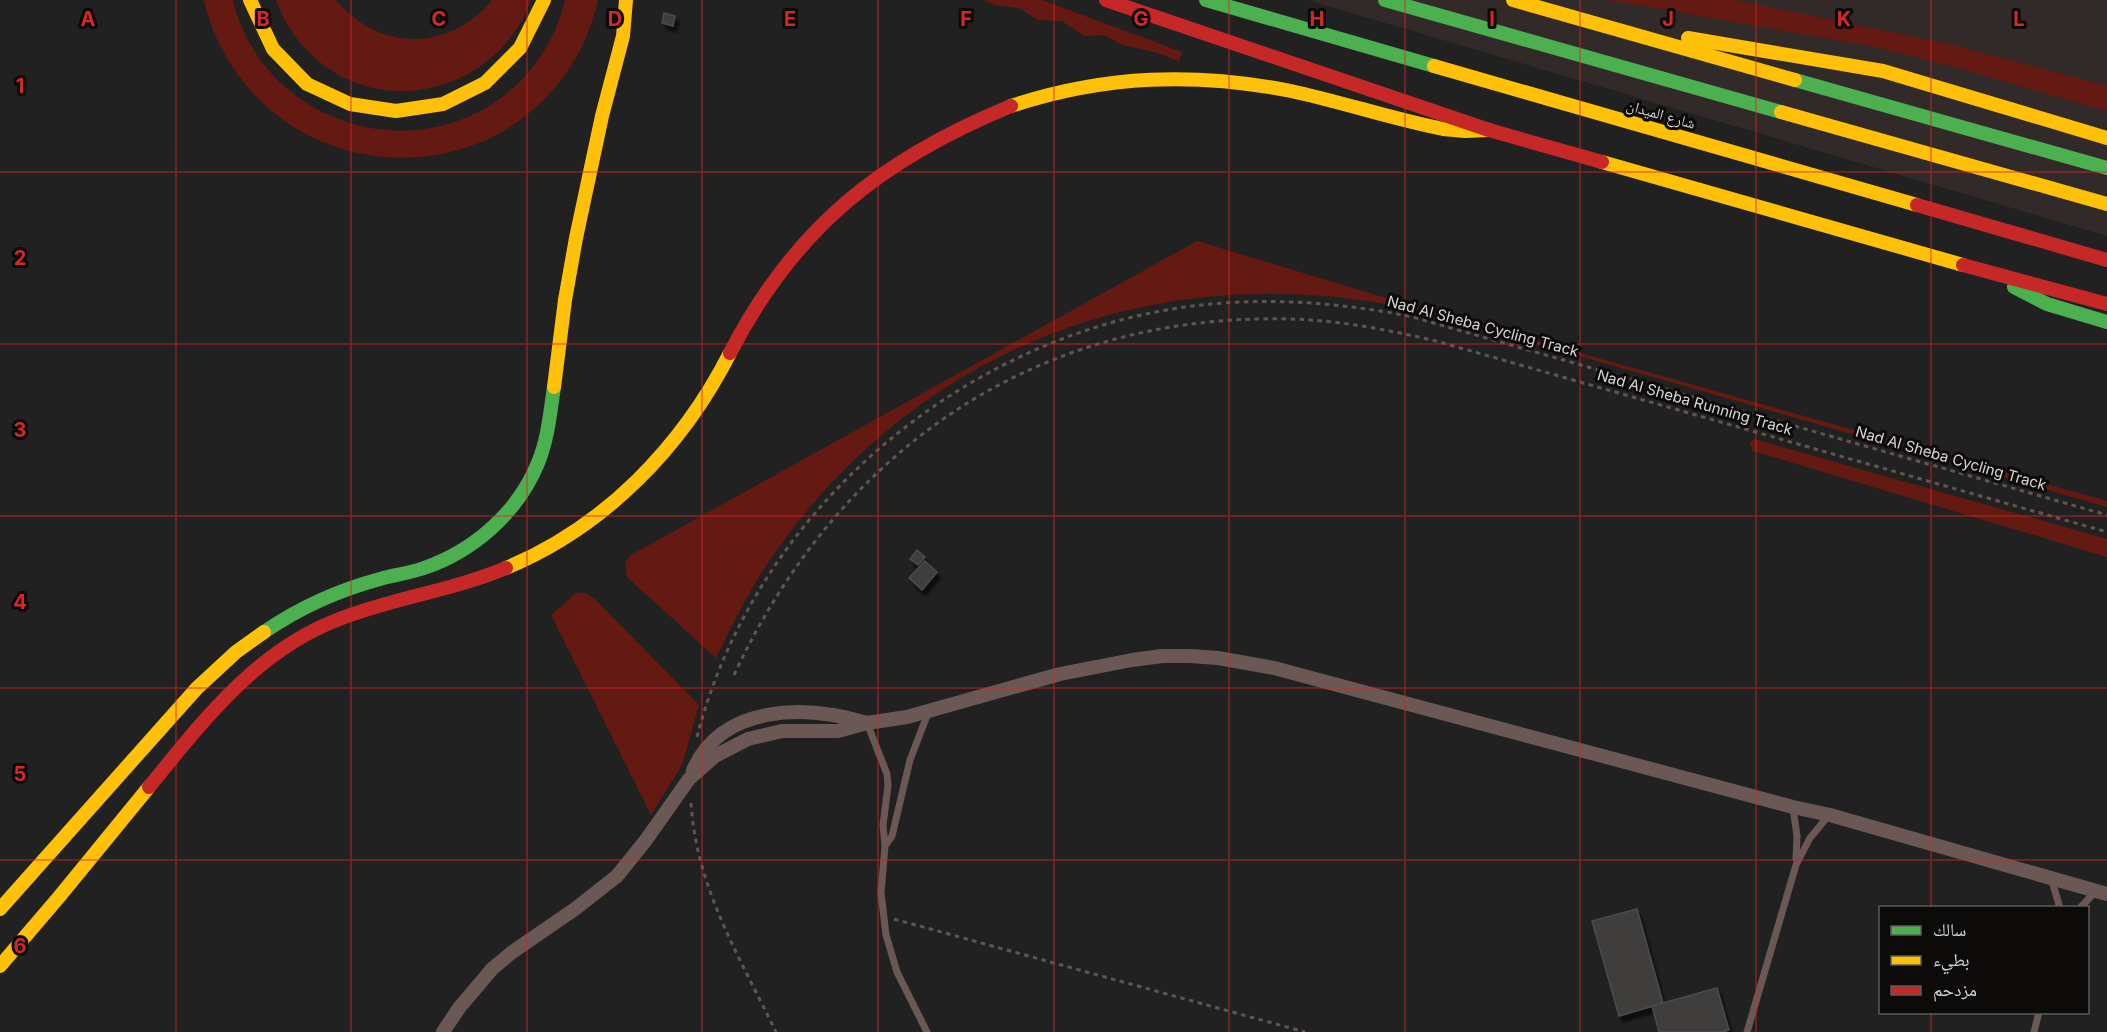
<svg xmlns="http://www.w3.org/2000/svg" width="2107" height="1032" viewBox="0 0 2107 1032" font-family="Inter,'Noto Naskh Arabic',sans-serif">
  <defs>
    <filter id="shadow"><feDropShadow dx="3.5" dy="6" stdDeviation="1.5" flood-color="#0009"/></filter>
  </defs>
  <rect width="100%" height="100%" fill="#222121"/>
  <path fill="#312a28" d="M1308 0H2107V236L1338 9Z"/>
  <path fill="#641a12" d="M204 0H233C241 35 262 69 290 91 369 155 486 141 542 54 553 38 560 19 565 0H598C590 34 575 66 551 92 473 180 331 179 252 92 229 66 211 34 204 0Z
    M276 0H336C379 52 449 52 492 0H531C497 95 373 124 304 47 291 33 283 17 276 0Z
    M984 0H1042L1182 52 1179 61 1154 52 1123 45 1104 35 1084 36 1062 21 1038 20 1019 8 995 5Z
    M1608 0H1735L1945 43 2107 86V111L1961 69 1871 46Z
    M1197 241 1416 307 2107 501V507L1432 314C1174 250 918 340 768 563 748 593 732 625 716 658L627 577 625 562 631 555Z
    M1754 439 2107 539V557L1753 451 1750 443Z
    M576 593H586L595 599 699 705 682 765 651 815 551 615Z"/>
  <path fill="#3f3e3e" stroke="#4c4b4a" stroke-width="1.5" filter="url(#shadow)" d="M664 13 675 16 673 26 662 23Z
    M917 550 925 557 918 565 910 559Z
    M925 561 937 572 922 590 909 578Z
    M1637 909 1663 1003 1619 1016 1592 921Z
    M1717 988 1729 1030 1722 1032H1659L1652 1006Z"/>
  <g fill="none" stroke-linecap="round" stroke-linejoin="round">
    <path stroke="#615553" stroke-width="3" stroke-dasharray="4.5 4.5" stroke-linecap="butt" d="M734 675C839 450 1036 313 1289 319 1339 320 1388 330 1436 341L2107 532
      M697 737C753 518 950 346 1172 309 1251 296 1330 301 1409 316L2107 515
      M691 803C696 887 740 958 776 1032
      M894 919 1305 1032"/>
    <path stroke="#6b5855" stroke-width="7" d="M867 723 887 774 888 786 883 825 885 846 881 893 886 935 897 972 927 1032
      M1793 808 1797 836 1796 859
      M885 846 892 836 910 760 928 713
      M2051 878 2060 908
      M2080 908 2096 891
      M1747 1032 1796 865 1810 838 1829 815
      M2034 1032 2039 1012"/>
    <path stroke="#6b5855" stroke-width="14" d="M693 770C723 703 807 705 867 723
      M443 1032 459 1008 492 969 511 953 575 909 617 876 646 840 689 779 715 756 748 739 782 731H838L867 723 907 717 1060 674 1132 660 1162 656H1190L1218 658 1274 668 1793 807 1830 815 2107 894"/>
    <path stroke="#4caf50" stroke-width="14" d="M1206 0 1434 66
      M1385 0 1781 112
      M1795 80 2107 168
      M2014 287 2047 304 2107 322
      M264 632C299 608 339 590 380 579 394 575 410 573 424 568 474 551 518 512 538 463 548 439 550 413 554 387"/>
    <path stroke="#ffc107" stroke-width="14" d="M250 0 273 49 307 84 350 104 396 111 443 104 485 83 520 48 544 0
      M1513 0 1795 80
      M1688 38 1883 71 2107 138
      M1434 66 1917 205
      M1011 106C1105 75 1195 72 1291 91 1342 102 1392 119 1443 129L1465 131 1489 130
      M1781 112 2107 204
      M1602 162 1963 265
      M554 387 565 300 576 238 602 116 623 36 626 0
      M506 568C605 527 682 447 730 353
      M0 909 197 688 236 652 264 632
      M0 966 59 897 149 787"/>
    <path stroke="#c62828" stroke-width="14" d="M1106 0 1489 130 1602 162
      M1917 205 2107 260
      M1963 265 2107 304
      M730 353C795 227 882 159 1011 106
      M149 787C202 722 256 651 337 620 392 598 451 591 506 568"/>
  </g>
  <path fill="none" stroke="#d62828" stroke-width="1.5" stroke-opacity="0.55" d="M176 0V1032M351 0V1032M527 0V1032M702 0V1032M878 0V1032M1054 0V1032M1229 0V1032M1405 0V1032M1580 0V1032M1756 0V1032M1931 0V908M0 172H2107M0 344H2107M0 516H2107M0 688H2107M0 860H2107M1931 1012V1032"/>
  <g text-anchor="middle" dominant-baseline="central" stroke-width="6" stroke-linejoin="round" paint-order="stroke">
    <g font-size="15" fill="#d7d5d5" stroke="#0c0b0a">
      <text transform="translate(1661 114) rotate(16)">شارع الميدان</text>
      <text transform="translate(1483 326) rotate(15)">Nad Al Sheba Cycling Track</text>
      <text transform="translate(1695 402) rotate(16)">Nad Al Sheba Running Track</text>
      <text transform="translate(1951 458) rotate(16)">Nad Al Sheba Cycling Track</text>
    </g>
  </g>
  <g font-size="20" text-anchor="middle" font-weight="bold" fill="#d62828" stroke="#0c0b0a" stroke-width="6" stroke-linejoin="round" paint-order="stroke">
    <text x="88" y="26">A</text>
    <text x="263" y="26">B</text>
    <text x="439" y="26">C</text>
    <text x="615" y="26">D</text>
    <text x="790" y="26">E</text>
    <text x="966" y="26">F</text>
    <text x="1141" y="26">G</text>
    <text x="1317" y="26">H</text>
    <text x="1492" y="26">I</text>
    <text x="1668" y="26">J</text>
    <text x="1844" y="26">K</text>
    <text x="2019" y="26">L</text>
    <text x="20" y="93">1</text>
    <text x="20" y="265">2</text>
    <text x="20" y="437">3</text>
    <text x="20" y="609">4</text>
    <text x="20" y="781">5</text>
    <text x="20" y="953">6</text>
  </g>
  <rect x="1879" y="906" width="210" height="108" fill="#0c0b0a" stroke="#5d5c5b" stroke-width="1.5"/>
  <rect x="1891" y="926" width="30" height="9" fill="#4caf50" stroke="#5d5c5b" stroke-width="1.5"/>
  <text x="1933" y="936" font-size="18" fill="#d7d5d5">سالك</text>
  <rect x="1891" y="956" width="30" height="9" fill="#ffc107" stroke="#5d5c5b" stroke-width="1.5"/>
  <text x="1933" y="966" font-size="18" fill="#d7d5d5">بطيء</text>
  <rect x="1891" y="986" width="30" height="9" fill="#c62828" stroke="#5d5c5b" stroke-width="1.5"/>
  <text x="1933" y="996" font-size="18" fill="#d7d5d5">مزدحم</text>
</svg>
